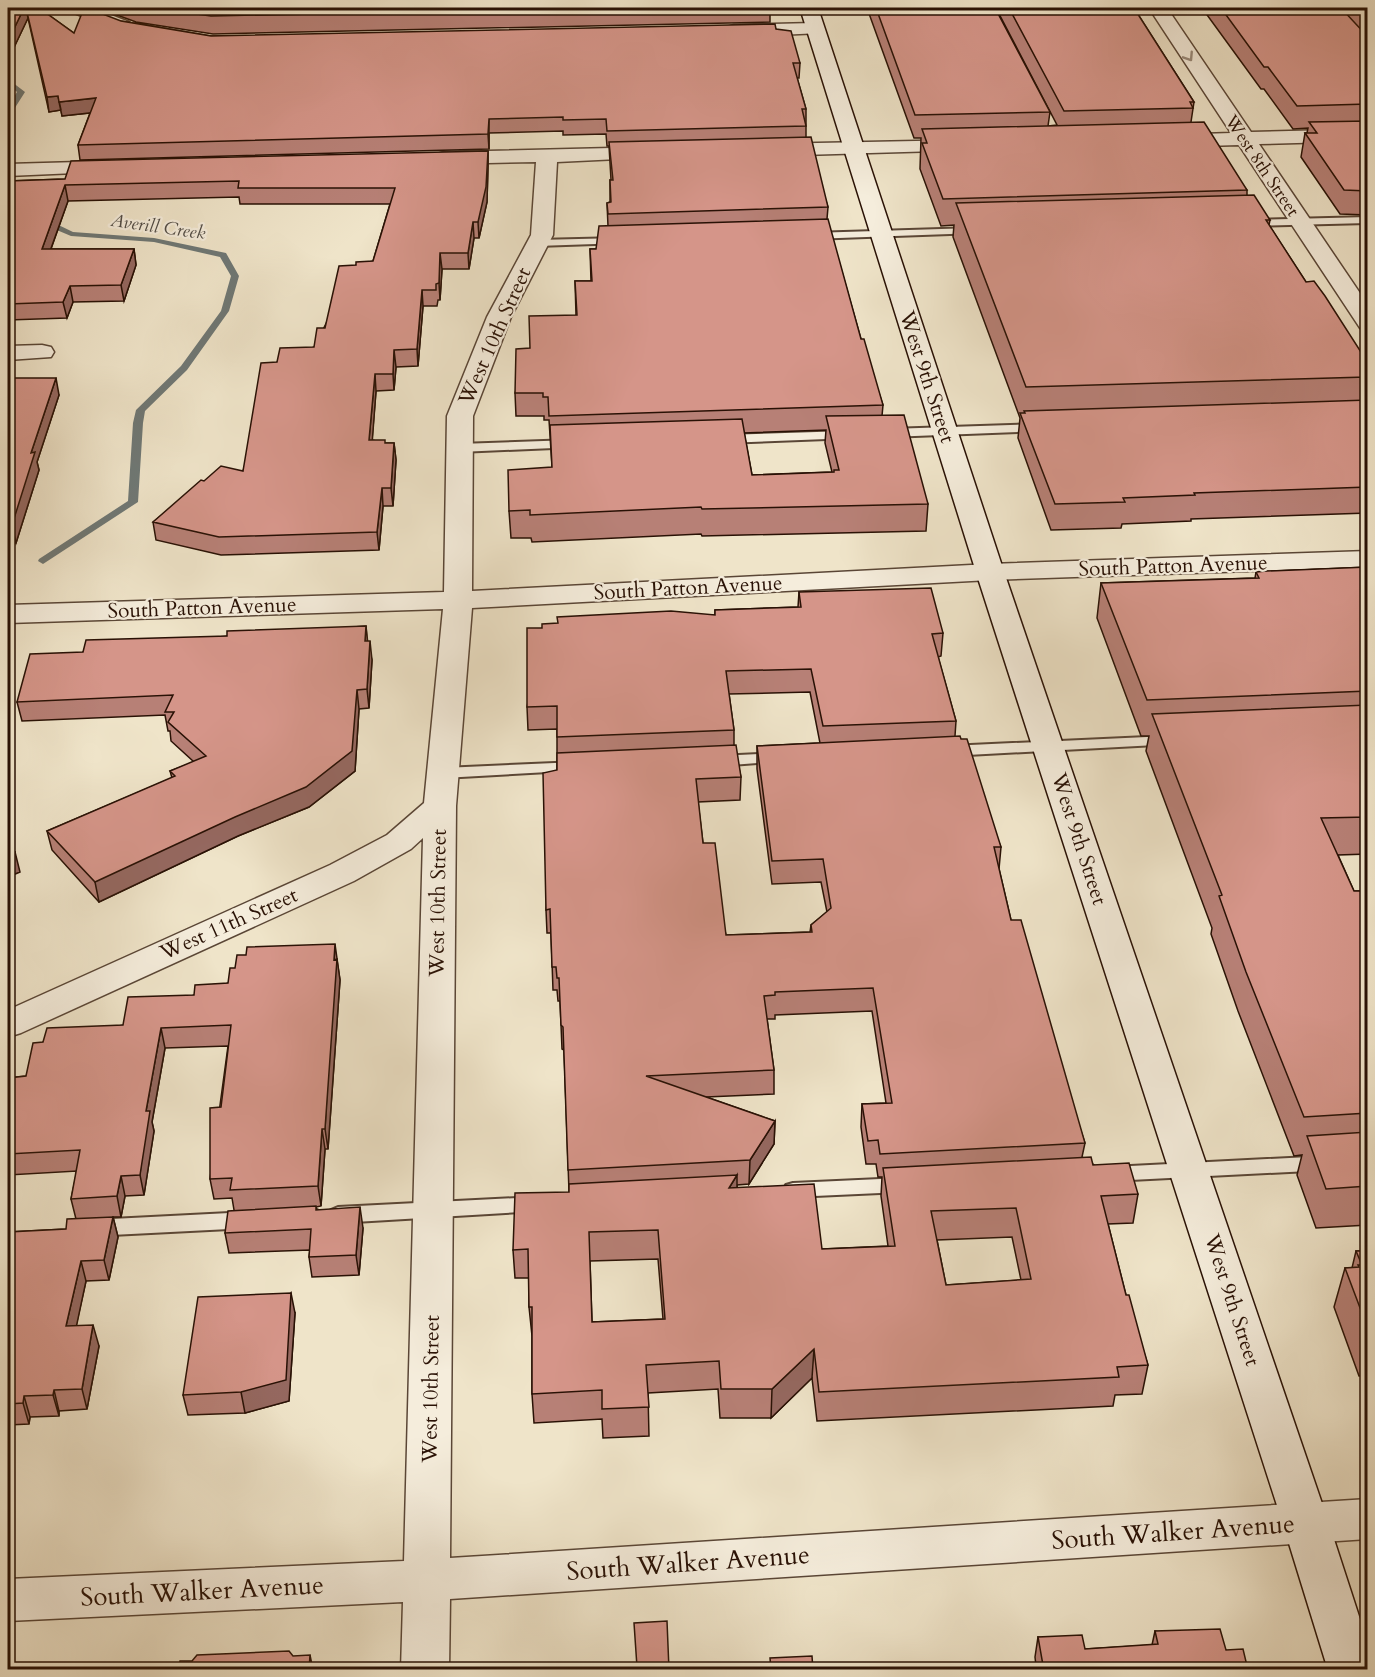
<svg xmlns="http://www.w3.org/2000/svg" width="1375" height="1677" viewBox="0 0 1375 1677" font-family="Cardo,serif">
  <rect width="100%" height="100%" fill="#efe4c9"/>
  <filter id="stains"><feTurbulence type="fractalNoise" baseFrequency=".00333" numOctaves="4"/><feColorMatrix values="0 0 0 0 .2 0 0 0 0 .09 0 0 0 0 .02 0 0 0 .5 -.17"/></filter>
  <radialGradient id="worn" r=".72"><stop offset=".6" stop-color="#630" stop-opacity="0"/><stop offset="1" stop-color="#630" stop-opacity=".3"/></radialGradient>
  <g fill="none" stroke-linecap="round" stroke-linejoin="round">
    <path fill="#6f7875" fill-rule="evenodd" d="M8 79 25 92 11 114H8V107L17 92 8 84Z
      M40 219H46L73 232 154 238 226 253 239 276 229 311 187 370 145 411 143 423 138 502 43 564 38 561 39 559 128 501 133 423 136 410 181 366 221 311 231 276 220 257 154 242 71 236 40 223Z"/>
    <defs>
      <path id="service" d="M1368 217V223L1248 226 1243 223 1248 220Z
        M974 228 978 229V233L811 239 805 236 811 233Z
        M620 238 626 241 624 243 537 246 531 243 537 240Z
        M1040 424 1045 425 1046 428 1045 431 889 437 883 433 889 429Z
        M848 431 853 432 854 435 853 438 724 443 718 439 724 435Z
        M572 440 578 444 577 447 459 452 453 448 459 444Z
        M1169 736 1175 738 1177 741 1175 744 949 756 941 751 949 746Z
        M779 753 787 758 785 761 718 766 710 761 718 756Z
        M578 762 586 767 584 770 443 778 435 773 443 768Z
        M1368 1154V1168L1111 1181 1104 1179 1101 1174 1104 1169 1111 1167Z
        M902 1178 909 1180 912 1185 909 1190 902 1192 793 1197 786 1195 783 1190 786 1185 793 1183Z
        M537 1197 544 1199 547 1204 544 1209 537 1211 338 1223 331 1220 328 1215 331 1210 338 1207Z
        M249 1212 256 1215 259 1220 256 1225 249 1228 92 1236 85 1233 82 1228 85 1223 92 1220Z"/>
      <path id="minor" d="M69 8H93L129 22 132 26 129 30H117L72 12Z
        M1149 8H1167L1251 132 1368 129V141L1259 144 1368 305V330L1360 328 1239 145 1170 147 1163 145 1160 141 1163 137 1170 135 1231 133Z
        M814 23 821 25 823 29 821 33 734 37 727 35 725 31 727 27 734 25Z
        M965 140 972 142 975 146 972 150 768 156 761 154 758 150 761 146 768 144Z
        M653 147 660 149 663 153 660 157 557 162 553 235 511 317 473 416 472 591 990 564 1368 551V567L990 580 472 608 456 806 450 1558 1368 1499V1539L450 1599 449 1670H401L403 1602 8 1621V1579L404 1561 423 838 411 849 354 881 21 1033 8 1037V1010L330 865 387 835 424 803 443 609 8 623V605L444 592 447 416 487 317 531 235 536 162 444 164 437 162 434 158 437 154 444 152Z
        M114 161 121 163 124 167 121 171 8 176V164Z
        M42 345 51 347 54 352 51 357 8 360V346Z"/>
      <path id="secondary" d="M800 8H818L1004 572 1329 1524 1368 1644V1670H1328L1283 1524 976 572Z"/>
    </defs>
    <use href="#service" stroke="#5a4636" stroke-width="4"/>
    <use href="#minor" stroke="#5a4636" stroke-width="3"/>
    <use href="#secondary" stroke="#291105" stroke-width="3"/>
    <use href="#service" fill="#f5eddc" fill-rule="evenodd"/>
    <use href="#minor" fill="#f5eddc" fill-rule="evenodd"/>
    <use href="#secondary" fill="#f5eddc" fill-rule="evenodd"/>
  </g>
  <path fill="#b78076" stroke="#291105" stroke-width="1.5" fill-rule="evenodd" d="M8 8H39L74 33 121 21 211 36 776 29 800 63 799 78H797L806 109V137L828 207 827 219 861 339 883 405 882 416 928 504 926 531 702 536 701 534 532 542 531 538H511L509 511 552 467 549 420H544V416H516L515 393 530 348 576 315 575 281H591L590 249H596L608 226 607 203 610 202V180H611L609 146H607L606 134 563 135V131L489 133V149L80 160 78 145 90 113 62 116 61 110 49 112 28 18 8 60ZM826 430 825 443 832 472 752 475 744 433Z
    M98 8H770V22L213 34 136 22Z
    M867 8H995L1050 112 1048 126 1057 125 996 8H1134L1194 102 1191 122 1247 190V196L1270 220 1269 225 1306 282 1368 363V513L1191 519V521L1122 524 1121 528 1051 530 1018 438 1020 418 953 237 954 225 941 226 920 169 921 138H914Z
    M1202 8H1368V215L1340 214 1301 157 1305 133H1307L1308 128 1293 129 1264 89H1261Z
    M488 151V166L487 202 479 238H474L469 269H442L440 300H438L437 306H423L418 366 396 367 394 390 376 391 372 440 385 443H394L396 460 393 506H383L379 550 221 555 156 540 153 522 204 481 243 471 277 362 314 347 356 265 373 261 390 204H240L239 197 68 201 51 249H134L136 265 124 301 73 302 67 318 8 320V181L65 179Z
    M8 378 59 395 37 462 39 470 16 543H8Z
    M1368 567V854L1338 855 1354 891H1368V1225L1316 1228 1297 1175 1302 1155 1294 1156 1238 1011 1211 934 1212 928 1146 751 1149 736H1141L1097 618 1101 583 1255 578 1256 572Z
    M799 592 943 633 941 656 938 657 956 721 955 736 1001 847 999 869 1011 920 1085 1143 1082 1157 1138 1194 1133 1223 1108 1224 1126 1295 1148 1365 1142 1394 1115 1395 1113 1406 817 1421 812 1378 771 1418H720L718 1389 648 1393 649 1436 603 1438 602 1419 534 1423 532 1394V1336L529 1307V1278H515L513 1250 569 1192 564 1050 562 1049 560 1001H558L557 990H553L551 933H547L546 910 557 770V729L528 730 527 707 542 628 715 615V610L798 607ZM810 692 820 743 757 746V769L772 884 821 882 827 912 811 925 810 932 726 935 703 843 698 802 740 800 741 777 734 746V730L729 694ZM872 1011 886 1103 862 1104 861 1127 866 1164H876L878 1177H882L881 1196 888 1246 822 1249 737 1188V1185L749 1184 774 1144 775 1121 706 1097 774 1094V1070L767 1019H775V1015ZM1012 1237 1021 1280 946 1285 937 1240ZM658 1259 663 1319 592 1322 590 1261Z
    M366 626 367 641 372 660 369 708 359 709 355 771 309 807 238 836 99 902 52 850 47 831 172 778 170 771 194 762 171 741 170 731H168L165 715 22 721 17 702 83 652 227 636Z
    M337 960 340 980 328 1149H325L321 1206 316 1207 317 1209 363 1228 359 1275 312 1277 309 1257 310 1250 229 1253 225 1233 234 1210 232 1198 214 1199 210 1179 228 1046 165 1048 152 1122 154 1131 144 1195 125 1196 121 1217H113L118 1237 109 1280 86 1281 76 1326 99 1346 87 1409 59 1411V1416L30 1417 29 1424 8 1425V1232L66 1229 76 1219 71 1199 77 1171 8 1175V1078L26 1076 43 1042 123 1025 194 995 228 983Z
    M1356 1251H1368V1376H1359L1334 1307 1345 1268H1352Z
    M295 1313 289 1401 245 1413 188 1415 183 1395Z
    M1155 1631 1226 1650 1248 1670H1035L1036 1666 1035 1657 1038 1637 1085 1649 1152 1645Z"/>
  <path fill="#956860" stroke="#291105" stroke-width="1.5" d="M24 8H26L28 18 8 60V41Z
    M58 96 61 110 49 112 47 97Z
    M96 98 98 112 62 116 59 102Z
    M489 119V149L488 134Z
    M488 151V166L487 202 479 238 478 222Z
    M65 185 68 201 45 265 42 249Z
    M473 222 474 238 469 269 468 253Z
    M134 249 136 265 124 301 121 285Z
    M440 253 442 269 440 300 439 283Z
    M70 286 73 302 67 318 63 302Z
    M422 290 423 306 418 366 417 349Z
    M394 350 396 367 394 390 393 374Z
    M375 374 376 391 371 458 369 440Z
    M56 378 59 395 37 462 39 470 16 543 12 525 31 453Z
    M394 443 396 460 393 506 391 488Z
    M382 488 383 506 379 550 377 532Z
    M366 626 368 645 365 641Z
    M370 641 372 660 369 708 367 689Z
    M357 690 359 709 355 771 309 807 238 836 99 902 95 882Z
    M15 852 20 872 8 877V855Z
    M335 944 340 980 328 1149 325 1129Z
    M161 1028 165 1048 152 1122 154 1131 144 1195 140 1175 146 1111Z
    M775 1121 774 1144 749 1184 750 1160Z
    M322 1129 325 1149 321 1206 318 1186Z
    M737 1175V1204L729 1188Z
    M121 1176 125 1196 121 1217 117 1196Z
    M360 1207 363 1228 359 1275 356 1255Z
    M113 1217 118 1237 109 1280 104 1260Z
    M81 1261 86 1281 72 1347 66 1326Z
    M291 1293 295 1313 289 1401 245 1413 241 1392Z
    M93 1325 99 1346 87 1409 82 1389Z
    M814 1349 812 1378 771 1418 772 1389Z
    M54 1390 59 1411V1416L53 1395Z
    M24 1396 30 1417 29 1424 23 1403Z
    M310 1655 313 1670H309Z"/>
  <path fill="#d59589" stroke="#291105" stroke-width="1.5" fill-rule="evenodd" d="M8 8H24L8 41Z
    M26 8H39L74 33 84 8H87L121 21 211 36 775 24 776 29 791 31 800 63H793L806 109H802L806 126 607 131 606 119 563 120V117L489 119 488 134 78 145 96 98 59 102 58 96 47 97Z
    M154 8H612L211 16Z
    M876 8H995L1050 112 915 115Z
    M1009 8H1134L1194 102H1190L1193 108 1064 111Z
    M1221 8H1341L1368 37V104L1297 106 1268 67H1264Z
    M1356 8H1368V21Z
    M1368 121V191L1344 190 1305 133H1317L1309 122Z
    M1204 122 1247 190 943 199 922 143H927L922 129Z
    M811 137 828 207 608 214 607 203 611 202 610 180H613L609 142Z
    M488 151 486 187 478 222H473L468 253H440L439 283 436 284V290H422L417 349 394 350 393 374H375L369 440H385V443H394L391 488H382L377 532 219 537 153 522 201 480 204 481 221 466 243 471 261 363 277 362 280 348 314 347 317 328H325L339 266 356 265V262L373 261 395 188H238L239 181 65 185 42 249H134L121 285 70 286 63 302 8 304V181L65 179 71 161Z
    M1254 195 1270 220H1266L1306 282 1314 281 1325 296 1368 363V374H1364L1366 377 1026 387 956 203Z
    M828 219 861 339H864L883 405 549 416 548 397H543V393H515L516 349 530 348 529 316 577 315 575 281H592L590 249H596L599 226Z
    M8 378H56L31 453 35 452 12 525H8Z
    M1368 400V487L1194 493 1195 495 1123 498 1125 502 1055 504 1020 413H1025L1024 411Z
    M904 415 928 504 702 509 701 507 530 515V510L509 511 508 470 552 467 550 425 742 419 752 475 834 472V470H839L826 416Z
    M1368 567V691L1147 700 1101 583 1259 578 1256 572 1267 571Z
    M931 588 943 633 932 634 956 721 823 726 811 669 726 671 734 730 557 737V706L527 707V628H542V624L558 623 557 617 671 611 715 615V610L801 607 799 592Z
    M366 626 365 641H370L367 689 357 690 352 751 306 787 235 817 95 882 47 831 175 776 170 771 206 756 168 722 174 712H165L173 695 17 702 30 654 83 652 86 640 227 636V631Z
    M1368 705V817L1321 818 1354 891H1368V1113L1304 1117 1246 972 1219 896 1222 895 1152 714Z
    M960 736 961 739H967L1001 847H994L1011 920H1021L1085 1143 880 1154 878 1140 868 1141 862 1104 892 1103 873 988 775 992V995L764 996 774 1070 646 1076 775 1121 750 1160 568 1170 563 1027 561 1025 559 978H557L556 967H552L550 909 546 910 543 773 557 770V753L736 745 741 777 696 779 703 843H715L726 935 812 932 811 925 831 908 823 859 772 861 757 746Z
    M8 843 15 852 8 855Z
    M335 944 334 960 337 959 325 1129H322L318 1186 230 1190 232 1178 210 1179V1108L221 1107 231 1025 161 1028 146 1111H150L140 1175 121 1176 117 1196 71 1199 80 1150 8 1154V1078L26 1076 33 1043 43 1042 47 1028 123 1025 128 997 194 995 195 985 228 983 230 968H235L237 955H246L247 947Z
    M1368 1132V1186L1326 1189 1307 1136Z
    M1091 1157 1093 1165 1129 1163 1138 1194 1101 1196 1126 1295H1129L1148 1365 1117 1367 1119 1377 819 1392 814 1349 772 1389H721L719 1361 646 1365 649 1407 602 1409V1390L532 1394V1307H529L528 1249 513 1250 515 1193 569 1192V1184L737 1175 729 1188 814 1184 822 1249 895 1246 883 1168ZM1016 1208 1031 1279 946 1285 931 1211ZM658 1230 665 1319 592 1322 589 1232Z
    M316 1206V1210L360 1207 356 1255 309 1257 311 1229 225 1233 228 1211Z
    M113 1217 104 1260 81 1261 66 1326 93 1325 82 1389 54 1390 53 1395 24 1396 23 1403 8 1404V1232L66 1229 67 1219Z
    M1356 1251H1368V1329L1345 1268 1359 1267 1358 1265H1362Z
    M291 1293 286 1380 241 1392 183 1395 198 1297Z
    M667 1621 669 1670H595L637 1667 634 1623Z
    M1220 1629 1226 1650 1243 1649 1248 1670H1037L1036 1666 1043 1665 1038 1637 1082 1635 1085 1649 1158 1644 1155 1631Z
    M289 1651 293 1656 310 1655 309 1670H179L180 1661H192L197 1655Z
    M812 1656 813 1670H771L770 1658Z"/>
  <defs><path id="oneway-chevron" d="M-2-3.5L2.5 0L-2 3.5" fill="none" stroke-width="1.6" stroke-linecap="round" stroke-linejoin="round" transform="scale(1.5)"/></defs>
  <use stroke="#998a7b" href="#oneway-chevron" transform="translate(1189 57) rotate(57)"/>
  <g text-anchor="middle" dominant-baseline="central" stroke-width="4.5" stroke-linejoin="round" paint-order="stroke">
    <g font-size="18" fill="#291105" stroke="#f5eddc">
      <text transform="translate(1262 166) rotate(56)">West 8th Street</text>
    </g>
    <g font-size="18" font-style="italic" fill="#524d46" stroke="#f5eddc">
      <text transform="translate(158 227) rotate(8)">Averill Creek</text>
    </g>
    <g font-size="21" fill="#291105" stroke="#f5eddc">
      <text transform="translate(495 336) rotate(-66)">West 10th Street</text>
      <text transform="translate(927 377) rotate(72)">West 9th Street</text>
      <text transform="translate(1173 566) rotate(-2)">South Patton Avenue</text>
      <text transform="translate(688 588) rotate(-3)">South Patton Avenue</text>
      <text transform="translate(202 608) rotate(-2)">South Patton Avenue</text>
      <text transform="translate(1079 839) rotate(72)">West 9th Street</text>
      <text transform="translate(438 903) rotate(-89)">West 10th Street</text>
      <text transform="translate(229 924) rotate(-24)">West 11th Street</text>
      <text transform="translate(1232 1300) rotate(72)">West 9th Street</text>
      <text transform="translate(431 1389) rotate(-89)">West 10th Street</text>
    </g>
    <g font-size="26" fill="#291105" stroke="#f5eddc">
      <text transform="translate(1173 1532) rotate(-4)">South Walker Avenue</text>
      <text transform="translate(688 1563) rotate(-4)">South Walker Avenue</text>
      <text transform="translate(202 1591) rotate(-3)">South Walker Avenue</text>
    </g>
  </g>
  <rect width="1375" height="1677" fill="none" stroke="#efe4c9" stroke-width="30"/>
  <rect x="9" y="9" width="1357" height="1659" fill="none" stroke="#291105" stroke-width="3"/>
  <rect x="15" y="15" width="1345" height="1647" fill="none" stroke="#291105" stroke-width="1.5"/>
  <rect width="100%" height="100%" filter="url(#stains)"/>
  <rect width="100%" height="100%" fill="url(#worn)"/>
</svg>
